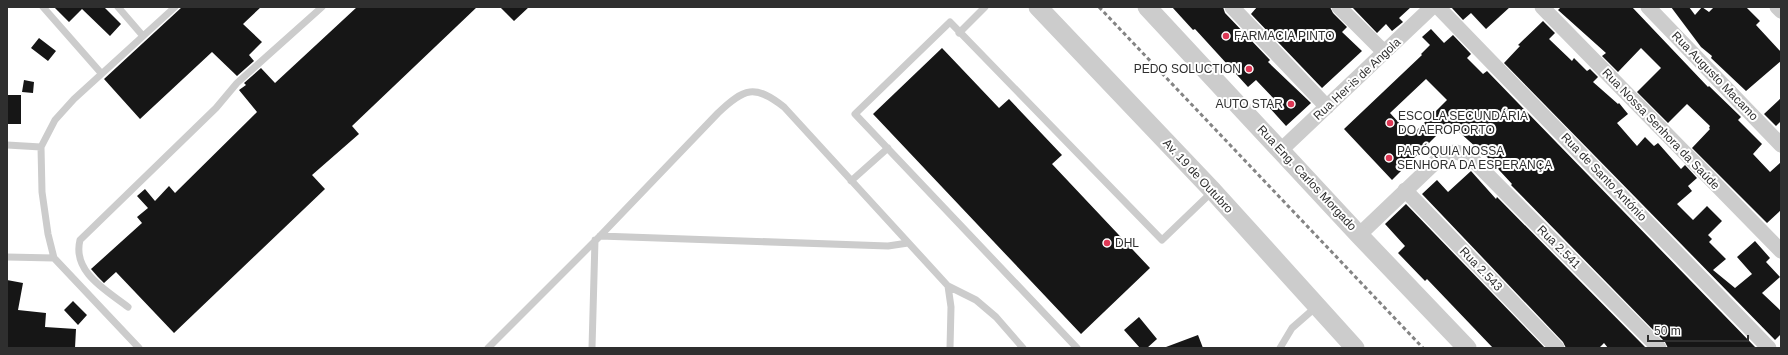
<svg xmlns="http://www.w3.org/2000/svg" width="1788" height="355" viewBox="0 0 1788 355" font-family="Helvetica,sans-serif">
  <rect width="100%" height="100%" fill="#fff"/>
  <path fill="#161616" fill-rule="evenodd" d="M54 7H104L121 24 110 36 82 9 69 22Z
    M182 7H261L243 24 262 42 249 55 254 61 237 76 212 52 140 119 104 79Z
    M357 7H477L352 126 359 134 312 175 325 189 174 333 116 272 104 283 98 277 91 269 142 223 137 217 148 208 137 196 145 189 155 201 169 186 175 193 257 112 239 90 246 85 244 83 261 68 275 83Z
    M500 7H529L514 21Z
    M1172 7H1223L1225 13 1270 60 1268 62 1311 103 1286 126 1268 106 1275 100 1256 80 1248 87 1195 29 1193 30Z
    M1257 7H1330L1333 13 1347 27 1342 32 1362 51 1322 88 1251 14Z
    M1352 7H1411L1399 18 1403 22 1392 31 1386 24 1377 33Z
    M1451 7H1510L1486 29 1471 13 1463 20Z
    M1561 7H1632L1708 87 1709 86 1741 117 1738 120 1762 144 1753 154 1770 172 1781 162V210L1767 223 1692 148 1710 129 1709 128 1710 126 1687 104 1668 123 1637 92 1661 68 1641 48 1618 72 1602 56 1606 53 1558 10Z
    M1671 7H1689L1695 15 1702 7 1709 12 1714 7H1746L1760 21 1756 25 1781 52V61L1746 91 1711 58 1712 56 1701 47Z
    M1543 21 1555 33 1549 39 1572 61 1574 58 1587 71 1590 69 1598 77 1593 82 1618 104 1619 103 1628 114 1617 123 1637 146 1645 137 1654 146 1658 143 1681 169 1685 165 1697 178 1688 186 1692 191 1677 204 1693 220 1707 206 1722 221 1708 235 1712 239 1709 242 1726 259 1713 270 1735 288 1752 274 1737 257 1755 241 1770 258 1766 262 1780 277 1762 293 1781 311V334L1775 340 1504 63 1520 46 1518 45Z
    M1431 29 1444 43 1453 35 1471 54 1467 58 1483 74 1487 71 1756 348H1668L1665 342 1511 185 1512 184 1487 157 1449 123 1392 180 1344 129 1422 55 1421 54 1430 45 1422 37ZM1426 79 1447 100 1411 136 1390 113Z
    M39 38 56 51 48 61 31 48Z
    M942 48 999 108 1009 99 1062 155 1052 164 1150 268 1081 334 873 114Z
    M24 80 34 82 33 93 22 92Z
    M7 95H21V124H7Z
    M1781 98V121L1776 126 1764 114Z
    M1471 171 1496 199 1497 197 1646 348H1608L1604 343 1599 348H1566L1563 342 1422 194 1437 180 1448 192Z
    M1406 204 1545 348H1493L1427 279 1425 281 1398 253 1405 246 1385 224Z
    M7 280 23 283 18 310 46 313 45 327 76 329 75 348H7Z
    M73 301 87 315 78 325 64 310Z
    M1139 317 1157 339 1147 348H1140L1124 330Z
    M1198 335 1203 348H1167L1166 347Z"/>
  <g fill="none" stroke-linecap="round" stroke-linejoin="round">
    <path stroke="#ccc" stroke-width="7" d="M43 7 101 73
      M118 7 143 36
      M959 33 985 7
      M7 145 41 147
      M851 181 888 148
      M600 236 888 246 908 243
      M7 257 54 258
      M948 286 976 300 996 317 1023 348
      M128 307C106 290 72 272 80 240L216 108 237 83 322 7
      M139 348 54 258 48 234 42 192 41 147 55 120 74 99 175 7
      M488 348 600 236 718 113C744 88 755 84 784 107L948 286 951 307 950 348
      M592 348 595 240
      M1077 348 855 114 950 22 1162 240 1213 191
      M1280 348 1292 328 1316 307"/>
    <path stroke="#ccc" stroke-width="15" d="M1232 7 1327 107
      M1339 7 1384 52
      M1438 7 1769 348
      M1542 7 1781 251
      M1648 7 1781 145
      M1777 7 1781 11
      M1281 150 1432 7
      M1405 190 1557 348
      M1359 235 1445 153 1456 152 1469 156 1659 348"/>
    <path stroke="#ccc" stroke-width="19" d="M1038 7 1213 191 1355 348
      M1147 7 1359 235 1467 348"/>
    <path stroke="#848484" stroke-width="3" stroke-dasharray="4 3" stroke-linecap="butt" d="M1099 7 1423 348"/>
  </g>
  <g fill="#de3855" stroke="#fff" stroke-width="1.5">
    <circle cx="1226" cy="36" r="4"/>
    <circle cx="1249" cy="69" r="4"/>
    <circle cx="1291" cy="104" r="4"/>
    <circle cx="1390" cy="123" r="4"/>
    <circle cx="1389" cy="158" r="4"/>
    <circle cx="1107" cy="243" r="4"/>
  </g>
  <g text-anchor="middle" dominant-baseline="central" stroke-width="4" stroke-linejoin="round" paint-order="stroke">
    <g font-size="12" fill="#2f2f2f" stroke="#fff" text-anchor="start">
      <text x="1234" y="36">FARMACIA PINTO</text>
      <text x="1241" y="69" text-anchor="end">PEDO SOLUCTION</text>
      <text x="1283" y="104" text-anchor="end">AUTO STAR</text>
      <text x="1398" y="116">ESCOLA SECUNDÁRIA<tspan x="1398" dy="14">DO AEROPORTO</tspan></text>
      <text x="1397" y="151">PARÓQUIA NOSSA<tspan x="1397" dy="14">SENHORA DA ESPERANÇA</tspan></text>
      <text x="1115" y="243">DHL</text>
    </g>
    <g font-size="12" fill="#2f2f2f" stroke="#fff">
      <text transform="translate(1715 76) rotate(46)">Rua Augusto Macamo</text>
      <text transform="translate(1357 79) rotate(-43)">Rua Her-is de Angola</text>
      <text transform="translate(1661 129) rotate(46)">Rua Nossa Senhora da Saúde</text>
      <text transform="translate(1198 176) rotate(47)">Av. 19 de Outubro</text>
      <text transform="translate(1604 177) rotate(46)">Rua de Santo António</text>
      <text transform="translate(1307 178) rotate(47)">Rua Eng. Carlos Morgado</text>
      <text transform="translate(1559 247) rotate(45)">Rua 2.541</text>
      <text transform="translate(1481 269) rotate(46)">Rua 2.543</text>
    </g>
  </g>
  <rect width="1788" height="355" fill="none" stroke="#2f2f2f" stroke-width="16"/>
  <path d="M1648 335v6h100v-6" fill="none" stroke="#2f2f2f" stroke-width="2"/>
  <text x="1654" y="335" font-size="12" fill="#2f2f2f" stroke="#ffffff" stroke-width="3" paint-order="stroke">50 m</text>
</svg>
